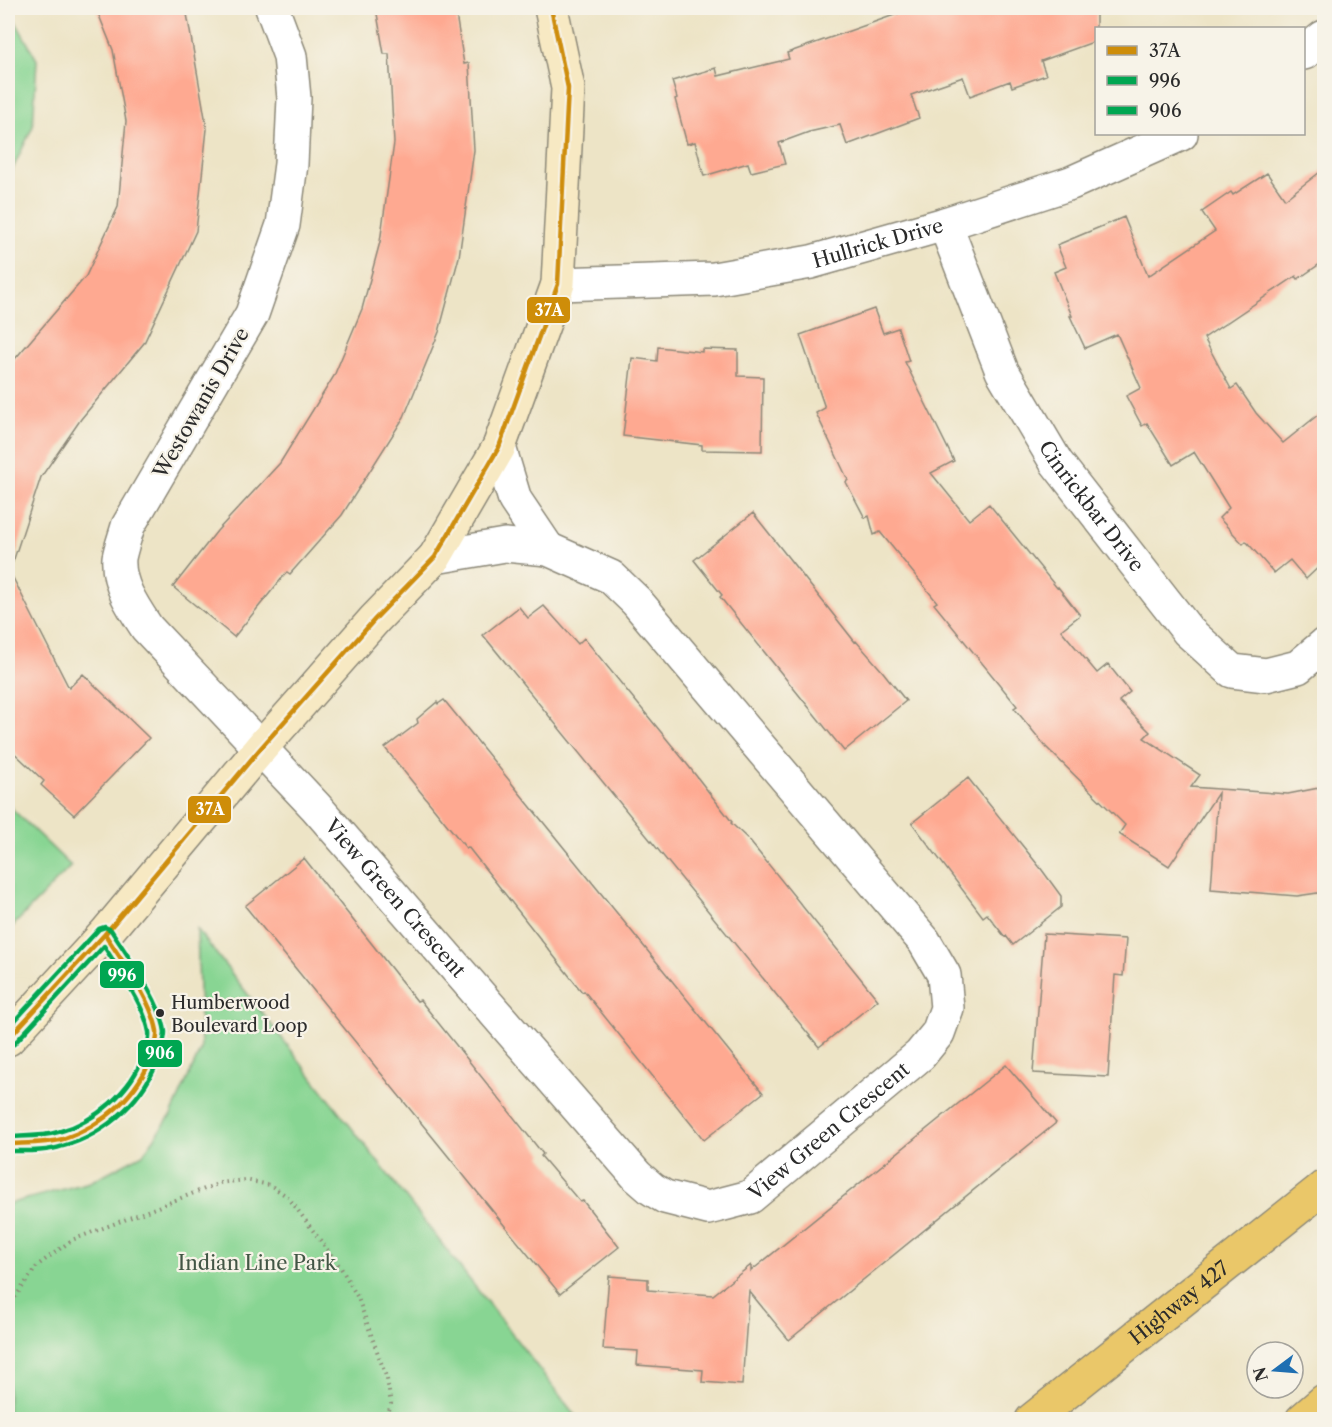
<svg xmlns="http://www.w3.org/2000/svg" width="1332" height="1427" viewBox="0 0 1332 1427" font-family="'Libre Caslon Text',serif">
  <rect width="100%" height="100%" fill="#f7f3e8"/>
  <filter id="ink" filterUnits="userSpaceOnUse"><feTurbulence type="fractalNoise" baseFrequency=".0167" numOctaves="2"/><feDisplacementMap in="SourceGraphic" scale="12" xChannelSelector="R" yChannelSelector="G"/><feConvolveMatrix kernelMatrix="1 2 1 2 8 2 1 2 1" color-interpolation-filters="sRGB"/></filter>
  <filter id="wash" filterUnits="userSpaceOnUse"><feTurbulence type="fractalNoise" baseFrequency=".008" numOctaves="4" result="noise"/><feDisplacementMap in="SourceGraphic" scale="24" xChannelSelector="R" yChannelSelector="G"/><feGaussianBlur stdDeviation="1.35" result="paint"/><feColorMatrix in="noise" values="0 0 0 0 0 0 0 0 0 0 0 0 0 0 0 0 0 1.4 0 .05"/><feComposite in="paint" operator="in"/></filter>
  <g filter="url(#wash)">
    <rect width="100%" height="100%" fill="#ede4c6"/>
    <path fill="#88d593" stroke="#5a805f" stroke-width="1.5" d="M8 8 37 60 33 126 8 179Z
      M8 805 71 866 8 931Z
      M197 929 578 1419H8V1204L90 1182 143 1154 171 1115 201 1049Z"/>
    <g id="blocks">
      <path fill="#fea991" d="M96 8H186L207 129 196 231 144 343 81 419 41 477 13 562 8 561V367L86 276 118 207 126 121 113 50Z
        M376 8H455L464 64 469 63 474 150 459 257 439 332 404 417 342 515 290 574 287 572 234 637 173 587 217 531 280 463 334 376 362 309 380 242 394 143 389 54H384Z
        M914 8H1096V41L1041 61 1046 75 1012 87 1010 81 970 96 963 77 911 95 919 118 847 145 840 125 809 132 779 143 785 164 751 172 748 163 704 176 695 142 687 144 675 99 677 98 672 81 716 68 718 76 789 59 787 53Z
        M1324 169V261L1298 279 1296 276 1204 338 1231 389 1237 385 1256 413 1283 443 1324 410V562L1306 579 1290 560 1274 573 1246 541 1243 544 1219 518 1229 508 1194 452 1173 465 1147 423 1142 426 1126 396 1141 388 1117 334 1085 348 1070 316H1072L1054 272 1066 267 1057 245 1124 217 1148 276 1215 231 1202 212 1231 192 1233 195 1267 173 1285 199Z
        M874 309 883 333 898 328 909 361 905 362 954 461 931 473 969 520 989 504 1057 588 1058 587 1080 615 1061 630 1097 673 1108 664 1130 692 1119 701 1150 732 1144 738 1200 775 1191 787 1288 794 1324 787V892L1297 896 1211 889 1218 793 1169 866 1119 834 1125 825 1046 747 1014 708 1017 706 934 604 937 602 880 532 874 535 869 516 865 518 846 482 848 480 816 413 825 408 800 335Z
        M658 347 702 352V349L738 350V376L763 377 762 451 702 450V445L623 436 632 358 657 361Z
        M753 513 855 642 856 641 883 672 906 701 844 751 720 597 722 595 694 560Z
        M8 568 69 688 83 674 149 738 74 815 41 785 44 781 8 747Z
        M544 606 578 644 584 638 683 759 732 822 731 823 748 839 878 1000 819 1047 483 635 519 607 528 618Z
        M444 700 763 1093 704 1140 584 991 582 992 468 847 466 848 385 748 418 723 417 719 437 702 438 704Z
        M968 778 1042 870 1061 896V907L1013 945 1006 936 1005 937 987 914 983 917 912 823Z
        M304 858 417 1001 420 1000 472 1065 543 1154 541 1156 580 1202 583 1201 619 1247 560 1294 245 906Z
        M1044 934 1126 939 1123 976 1115 975 1108 1077 1033 1073Z
        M1006 1065 1056 1123 789 1340 749 1291 742 1385 702 1382 703 1370 637 1365 638 1351 603 1349 609 1276 648 1279V1290L713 1295 751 1265V1271Z"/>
    </g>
  </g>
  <g filter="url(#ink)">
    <use href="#blocks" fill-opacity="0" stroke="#8c8878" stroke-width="1.5"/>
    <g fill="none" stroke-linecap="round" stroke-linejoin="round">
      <defs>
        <path id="lane" d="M8 1144C25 1143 45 1144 62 1139 101 1128 145 1089 154 1049 155 1044 158 1037 157 1032 152 1005 120 959 105 934"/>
        <g id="street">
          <path id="s1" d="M272 8 290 56 294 98 291 164 283 225 252 314 128 526C125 537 121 547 119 558 117 584 133 607 147 628L316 807 637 1176 652 1189 665 1197 708 1208 750 1197 920 1055 938 1033 947 1008 944 975 924 941 636 601 611 577 548 549 505 545 435 557"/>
          <path d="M1304 53 1324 37"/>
          <path id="s2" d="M945 224 1002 371 1056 462 1188 631 1232 671 1266 675 1298 667 1324 645"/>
          <path id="s3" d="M558 284 714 279 811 262 945 224 1071 183 1181 134"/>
          <path d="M499 447 515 500 548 549"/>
        </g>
        <path id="secondary" d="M8 1039 105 934 260 749 375 619 435 557 499 447 558 284 568 88 551 8"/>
        <g id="highway">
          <path id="s4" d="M1032 1420 1324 1187"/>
          <path d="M1302 1420 1324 1401"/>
        </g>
      </defs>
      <use href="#lane" stroke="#8c8878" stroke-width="21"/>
      <use href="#street" stroke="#8c8878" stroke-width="36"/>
      <use href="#secondary" stroke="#8c8878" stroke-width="36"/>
      <use href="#highway" stroke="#8c8878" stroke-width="36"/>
      <path stroke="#8c8878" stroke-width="4" stroke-dasharray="1.5 4.5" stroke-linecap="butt" d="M8 1307 38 1265 72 1240 220 1183 245 1180 270 1185 288 1197 341 1268 358 1298 387 1379 391 1404 386 1420"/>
      <use href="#lane" stroke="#fff" stroke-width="18"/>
      <use href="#street" stroke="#fff" stroke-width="33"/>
      <use href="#secondary" stroke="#f7e9c3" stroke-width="33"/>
      <use href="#highway" stroke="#eac769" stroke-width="33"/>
      <defs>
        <path id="bus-1" d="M8 1039 105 934 260 749 375 619 435 557 499 447 558 284 568 88 551 8
          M8 1144C26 1143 45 1144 63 1139 103 1126 139 1094 153 1053 155 1046 158 1038 157 1031 151 998 122 962 105 934"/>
        <path id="bus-2" d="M8 1137C24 1136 42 1137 58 1132 95 1122 132 1091 144 1054 147 1047 150 1039 149 1032 144 1004 119 971 104 946L14 1044"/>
        <path id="bus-3" d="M8 1028 99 929 105 927 111 930C128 957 161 1001 165 1032 165 1039 162 1047 160 1054 146 1098 107 1134 63 1146 46 1152 27 1151 8 1151"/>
      </defs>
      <use href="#bus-1" stroke="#f7f3e8" stroke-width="9"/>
      <use href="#bus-2" stroke="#f7f3e8" stroke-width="9"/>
      <use href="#bus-3" stroke="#f7f3e8" stroke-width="9"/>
      <use href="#bus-1" stroke="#ce8d09" stroke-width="4.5"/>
      <use href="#bus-2" stroke="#00a651" stroke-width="4.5"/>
      <use href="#bus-3" stroke="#00a651" stroke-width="4.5"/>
    </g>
  </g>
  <circle fill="#2b2b2b" stroke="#f7f3e8" stroke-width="2" cx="160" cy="1013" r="5"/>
  <g text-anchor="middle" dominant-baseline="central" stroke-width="4.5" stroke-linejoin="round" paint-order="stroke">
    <g font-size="18" fill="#2b2b2b" stroke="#f7f3e8" text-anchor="start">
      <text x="171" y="1003">Humberwood<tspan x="171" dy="23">Boulevard Loop</tspan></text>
    </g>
    <g font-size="20" fill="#2b2b2b" stroke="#f7f3e8">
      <text stroke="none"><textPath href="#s3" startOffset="324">Hullrick Drive</textPath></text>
      <text transform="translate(201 403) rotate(-60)">Westowanis Drive</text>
      <text stroke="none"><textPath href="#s2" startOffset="320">Cinrickbar Drive</textPath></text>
      <text stroke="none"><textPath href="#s1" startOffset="1038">View Green Crescent</textPath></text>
      <text stroke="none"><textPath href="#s1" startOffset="1632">View Green Crescent</textPath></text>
      <text stroke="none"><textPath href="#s4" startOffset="188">Highway 427</textPath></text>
    </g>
    <g font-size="20" fill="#425645" stroke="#f7f3e8">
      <text x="257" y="1263">Indian Line Park</text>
    </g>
  </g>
  <g stroke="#f7f3e8" stroke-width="2">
    <rect x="526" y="296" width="45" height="28" rx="6" fill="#ce8d09"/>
    <rect x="187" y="795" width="45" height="29" rx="6" fill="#ce8d09"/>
    <rect x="99" y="960" width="46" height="29" rx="6" fill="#00a651"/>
    <rect x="137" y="1039" width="46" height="29" rx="6" fill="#00a651"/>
  </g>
  <g font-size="16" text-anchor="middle" font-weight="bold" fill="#fff">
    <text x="549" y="316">37A</text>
    <text x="210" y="815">37A</text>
    <text x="122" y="981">996</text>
    <text x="160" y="1059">906</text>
  </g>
  <rect width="1332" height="1427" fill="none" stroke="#f7f3e8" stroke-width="30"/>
  <rect x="1095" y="27" width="210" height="108" fill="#f7f3e8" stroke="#a5a39c" stroke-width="1.5"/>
  <rect x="1107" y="46" width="30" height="9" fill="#ce8d09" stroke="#a5a39c" stroke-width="1.5"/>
  <text x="1149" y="57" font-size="18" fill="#2b2b2b">37A</text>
  <rect x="1107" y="76" width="30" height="9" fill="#00a651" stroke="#a5a39c" stroke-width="1.5"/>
  <text x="1149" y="87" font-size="18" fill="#2b2b2b">996</text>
  <rect x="1107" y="106" width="30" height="9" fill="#00a651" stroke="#a5a39c" stroke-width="1.5"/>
  <text x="1149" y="117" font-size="18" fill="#2b2b2b">906</text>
  <g transform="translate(1275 1370) rotate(254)"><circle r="28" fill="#f7f3e8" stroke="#a5a39c" stroke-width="1.5"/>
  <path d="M0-4.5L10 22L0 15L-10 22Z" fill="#1f6fb2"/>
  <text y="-9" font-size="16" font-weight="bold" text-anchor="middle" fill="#2b2b2b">N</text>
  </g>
</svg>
